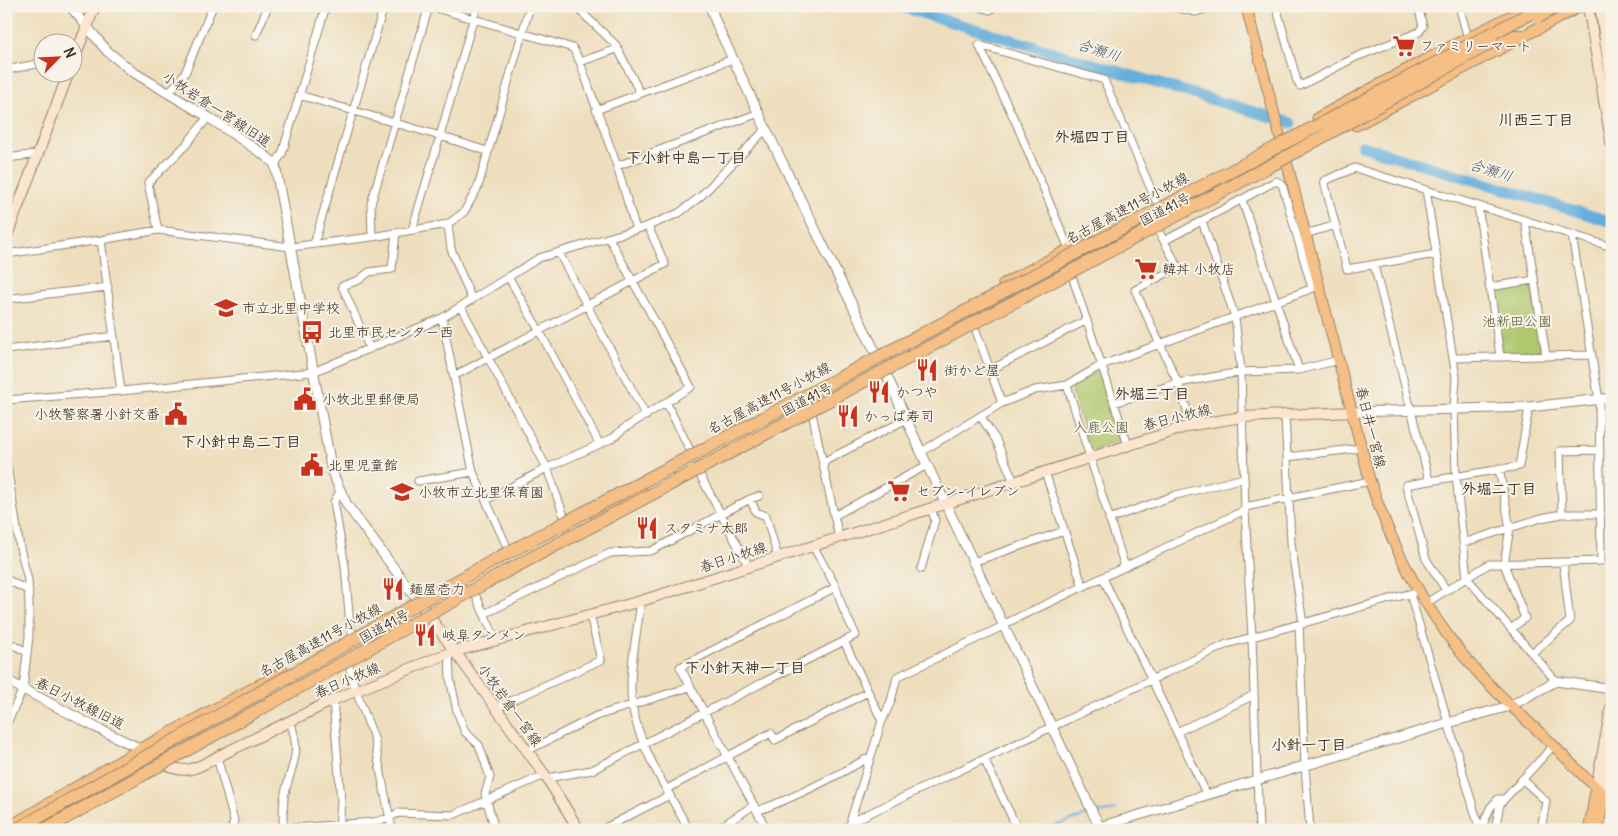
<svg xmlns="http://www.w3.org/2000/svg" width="1618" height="836" viewBox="0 0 1618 836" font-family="Delius,'Klee One',sans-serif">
  <rect width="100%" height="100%" fill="#f7f3e8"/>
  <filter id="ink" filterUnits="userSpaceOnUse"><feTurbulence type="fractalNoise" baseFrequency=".02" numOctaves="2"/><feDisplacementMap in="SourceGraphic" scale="10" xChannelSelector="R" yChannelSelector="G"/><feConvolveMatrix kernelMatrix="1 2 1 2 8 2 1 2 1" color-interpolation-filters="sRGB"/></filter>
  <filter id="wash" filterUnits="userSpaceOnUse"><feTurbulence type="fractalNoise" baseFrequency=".0096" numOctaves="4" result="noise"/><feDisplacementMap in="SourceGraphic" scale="20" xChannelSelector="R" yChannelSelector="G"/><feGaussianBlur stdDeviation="1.12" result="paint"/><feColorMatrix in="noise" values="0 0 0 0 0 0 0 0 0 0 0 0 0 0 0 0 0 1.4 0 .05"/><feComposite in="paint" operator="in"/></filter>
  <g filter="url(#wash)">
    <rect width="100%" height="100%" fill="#eedebd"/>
    <path fill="#afc86d" stroke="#757946" d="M1528 282 1531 284 1542 350 1540 353H1505L1502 351 1493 291 1494 288Z
      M1098 371 1101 372 1123 440 1090 451 1071 389 1072 386Z"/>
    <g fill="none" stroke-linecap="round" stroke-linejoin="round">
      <path stroke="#64aedc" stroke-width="2" d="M1096 813 1116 810
        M1040 830 1092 814"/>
      <path stroke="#64aedc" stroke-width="11" d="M898 6 1291 123
        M1362 146 1612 222"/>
    </g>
  </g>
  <g filter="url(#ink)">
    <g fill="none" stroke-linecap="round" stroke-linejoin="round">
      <defs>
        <path id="minor" d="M429 6 573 48 580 62 617 166 636 230
          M575 6 616 45 640 93
          M977 6 990 10 992 6
          M1171 6 1196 12 1214 6
          M1276 6 1297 81 1300 86 1356 57 1419 32 1423 26 1418 6
          M1459 6 1468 38
          M256 35 268 6
          M580 62 617 49
          M6 70 42 63
          M168 94 185 73 213 6
          M299 95 440 136 487 151
          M596 110 733 59
          M6 158 38 154
          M275 164 282 154 326 6
          M617 166 759 113
          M1426 190 1456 377 1454 409 1456 476 1467 578 1556 681
          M1478 206 1500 356
          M1202 221 1235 317 1241 372 1245 510 1252 637 1259 830
          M1525 221 1546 355
          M448 224 451 249 472 300
          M158 230 148 183 186 145 208 117
          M412 230 440 136 477 6
          M1158 230 1178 267 1135 290 1178 383 1192 425
          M1305 234 1336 225
          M372 237 371 204 429 6
          M101 240 121 391
          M1164 241 1276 181 1282 184 1312 288
          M314 244 384 6
          M1069 249 1016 123 979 45 1104 80 1157 203
          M559 253 646 416
          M6 254 101 240 158 230 291 247 372 237 448 224 464 212 478 187 530 6
          M1436 254 1347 269 1324 181 1355 168 1612 247
          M1374 265 1429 480
          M1072 276 1128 445
          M509 278 540 332 599 443
          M1489 287 1534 280
          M6 299 108 287
          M461 307 547 468 565 519
          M442 318 473 472 508 549
          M975 328 1002 403
          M370 349 342 286 359 280 369 272 392 269 396 233
          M6 350 114 336
          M1453 358 1591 355
          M990 370 1087 320
          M1299 370 1339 360
          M454 376 665 264 648 226
          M1067 385 1125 567
          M6 400 121 391 313 372 442 318 539 258 648 226 679 213 701 196 766 129
          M666 402 691 452
          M1114 403 1178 383 1241 372 1299 370 1242 200
          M812 413 839 538
          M1285 415 1291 543 1303 624
          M981 417 996 440 1014 482
          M921 452 1002 403 1035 390 1067 385 1102 365 1319 286
          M1287 457 1362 448
          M6 460 20 548 28 580 29 605V636L23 689 7 723 6 730
          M823 462 907 419
          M1499 468 1510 528 1504 564 1525 618 1511 629
          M1045 472 1083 587
          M699 473 749 567
          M418 481 473 472
          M340 491 334 502 345 566 350 627 353 633
          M750 499 756 512 766 516 778 558
          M486 500 547 468 613 438 623 429 691 387 609 238
          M1245 507 1370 481
          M1562 514 1560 451 1600 450
          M834 516 927 465
          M1109 519 1176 495 1244 478
          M1463 543 1541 518 1562 514H1601
          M973 562 1064 531
          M921 569 935 520 931 508
          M1103 578 1207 795
          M6 579 29 591
          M1446 590 1426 559 1406 485 1519 466 1529 407
          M475 594 496 640
          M1410 594 1480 830
          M641 601C637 633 628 674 632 704 638 746 669 793 689 830
          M1426 603 1489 564 1601 561 1599 400 1572 235
          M484 614 610 553 651 551 750 499 759 496
          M1002 625 1245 510
          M1299 625 1305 766 1310 830
          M6 641 27 652
          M844 641 882 721
          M449 653 450 678 457 711 465 732 479 745 490 777 485 794 495 830
          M1532 653 1570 621 1563 562
          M348 662 356 691 374 738 392 830
          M333 700 341 801 339 830
          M495 708 601 660 590 615
          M1177 732 1254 695
          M527 751 596 716 690 687
          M217 757 234 821 231 830
          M984 759 1018 830
          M1522 779 1546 801 1541 830
          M667 789 771 733 775 740 868 692
          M757 811C796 797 831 779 866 759L870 761
          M266 830 374 822 389 818 398 813 453 815 540 777 547 778 592 770 856 635 843 609 836 587 813 546
          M283 830C283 820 283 808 284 798 290 765 303 757 290 721
          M601 830 670 795
          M716 830 754 805
          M767 830 680 667 836 587
          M843 830 853 821 1227 644 1419 591
          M861 830 851 819 882 721 891 701 897 677 1003 626
          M1481 830 1490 808 1498 799H1504
          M1495 830 1500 804 1553 746"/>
        <path id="tertiary" d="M70 6 107 51 133 72 208 117 263 154 275 164 332 472 347 505 416 598
          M710 6 717 25 766 129 886 374 921 452 1101 830
          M1353 412 1529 407 1612 398
          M6 680 95 727 141 749
          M1089 830 1448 723 1510 706 1556 681 1612 689"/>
        <path id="secondary" d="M1588 6 1612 147
          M1600 6 1612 88
          M72 64 95 6
          M6 238 69 72
          M416 598 547 778 579 830
          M144 752C178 771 182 778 217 757L333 700 449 653 641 601 1192 425 1243 417 1353 412
          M1596 788 1612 703
          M1604 794 1612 749"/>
        <path id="primary" d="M1246 6 1370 481C1394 553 1429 619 1480 675 1502 698 1526 720 1549 741 1567 759 1584 778 1604 794L1598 830
          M1589 830 1596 788"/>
        <path id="trunk" d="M1318 118 1416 65 1523 10
          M1356 125 1580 6
          M1004 284 1114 226
          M6 829 141 749 284 672"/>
        <path id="motorway" d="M1482 47 1510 36H1522
          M596 514 640 490
          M372 636 392 625
          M31 830 56 816"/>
      </defs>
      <use href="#minor" stroke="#94846e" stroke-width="9"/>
      <use href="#tertiary" stroke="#94846e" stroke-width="11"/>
      <use href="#secondary" stroke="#94846e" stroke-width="12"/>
      <use href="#primary" stroke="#94846e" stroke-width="12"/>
      <use href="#trunk" stroke="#94846e" stroke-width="13"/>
      <use href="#motorway" stroke="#94846e" stroke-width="14"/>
      <use href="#minor" stroke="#fff" stroke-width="7"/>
      <use href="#tertiary" stroke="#fff" stroke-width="9"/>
      <use href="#secondary" stroke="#fbe5cf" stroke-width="10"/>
      <use href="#primary" stroke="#f5bf86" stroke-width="10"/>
      <use href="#trunk" stroke="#f5bf86" stroke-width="11"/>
      <use href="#motorway" stroke="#f5bf86" stroke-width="12"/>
      <defs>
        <path id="motorway-bridge" d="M1538 17 1558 6
          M16 830 498 558 1544 6
          M44 830 505 572 1281 160 1492 42"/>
      </defs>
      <use href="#motorway-bridge" stroke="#94846e" stroke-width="14" stroke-linecap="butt"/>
      <use href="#motorway-bridge" stroke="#f5bf86" stroke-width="12"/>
    </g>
  </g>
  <defs>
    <symbol id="supermarket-bare" viewBox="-9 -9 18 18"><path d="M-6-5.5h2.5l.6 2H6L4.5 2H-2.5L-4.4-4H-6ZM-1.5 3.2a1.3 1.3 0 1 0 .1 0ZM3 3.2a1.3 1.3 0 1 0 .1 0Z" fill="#c8321e" stroke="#f7f3e8" stroke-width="2.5" paint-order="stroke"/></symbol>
    <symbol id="school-bare" viewBox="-9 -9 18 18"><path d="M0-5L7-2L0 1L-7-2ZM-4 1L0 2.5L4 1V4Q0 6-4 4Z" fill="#c8321e" stroke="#f7f3e8" stroke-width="2.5" paint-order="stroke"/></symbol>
    <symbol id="bus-bare" viewBox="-9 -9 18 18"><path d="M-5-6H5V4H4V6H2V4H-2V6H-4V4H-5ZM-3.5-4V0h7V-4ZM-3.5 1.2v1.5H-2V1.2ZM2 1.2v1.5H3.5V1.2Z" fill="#c8321e" stroke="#f7f3e8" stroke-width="2.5" paint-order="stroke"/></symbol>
    <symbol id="restaurant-bare" viewBox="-9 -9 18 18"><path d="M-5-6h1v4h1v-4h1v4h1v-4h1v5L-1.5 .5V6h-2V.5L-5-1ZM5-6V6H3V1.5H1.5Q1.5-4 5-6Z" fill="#c8321e" stroke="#f7f3e8" stroke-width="2.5" paint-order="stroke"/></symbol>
    <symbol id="civic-bare" viewBox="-9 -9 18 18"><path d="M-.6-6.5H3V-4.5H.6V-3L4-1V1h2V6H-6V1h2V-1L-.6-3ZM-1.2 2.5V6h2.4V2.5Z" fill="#c8321e" stroke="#f7f3e8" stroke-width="2.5" paint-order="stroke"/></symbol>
  </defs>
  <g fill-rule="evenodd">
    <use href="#supermarket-bare" x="1388" y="30" width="32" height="32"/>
    <use href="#supermarket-bare" x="1130" y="253" width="32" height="32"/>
    <use href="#school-bare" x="210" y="292" width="32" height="32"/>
    <use href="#bus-bare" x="296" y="316" width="32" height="32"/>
    <use href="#restaurant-bare" x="911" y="354" width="32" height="32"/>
    <use href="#restaurant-bare" x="863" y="376" width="32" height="32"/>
    <use href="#civic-bare" x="289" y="383" width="32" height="32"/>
    <use href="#civic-bare" x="160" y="398" width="32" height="32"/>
    <use href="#restaurant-bare" x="832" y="400" width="32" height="32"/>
    <use href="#civic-bare" x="296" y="449" width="32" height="32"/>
    <use href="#supermarket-bare" x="883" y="475" width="32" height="32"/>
    <use href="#school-bare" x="386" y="476" width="32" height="32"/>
    <use href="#restaurant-bare" x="631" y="512" width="32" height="32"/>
    <use href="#restaurant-bare" x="377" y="573" width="32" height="32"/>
    <use href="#restaurant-bare" x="409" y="619" width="32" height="32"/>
  </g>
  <g text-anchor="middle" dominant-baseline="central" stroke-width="4" stroke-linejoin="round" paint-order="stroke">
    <g font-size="14" fill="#3b2a1e" stroke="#f7f3e8" text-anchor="start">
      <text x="1420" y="46">ファミリーマート</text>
      <text x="1162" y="269">韓丼 小牧店</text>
      <text x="242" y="308">市立北里中学校</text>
      <text x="328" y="332">北里市民センター西</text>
      <text x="944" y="370">街かど屋</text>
      <text x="896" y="392">かつや</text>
      <text x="322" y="399">小牧北里郵便局</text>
      <text x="160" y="414" text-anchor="end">小牧警察署小針交番</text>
      <text x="864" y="416">かっぱ寿司</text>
      <text x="328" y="465">北里児童館</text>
      <text x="916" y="491">セブン-イレブン</text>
      <text x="418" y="492">小牧市立北里保育園</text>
      <text x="664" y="528">スタミナ太郎</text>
      <text x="409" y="589">麺屋壱力</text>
      <text x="442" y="635">岐阜タンメン</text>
    </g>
    <g font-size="14" fill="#3b2a1e" stroke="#f7f3e8">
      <text transform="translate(217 109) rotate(33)">小牧岩倉一宮線旧道</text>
      <text transform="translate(1127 208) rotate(-28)">名古屋高速11号小牧線</text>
      <text transform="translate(1165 209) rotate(-28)">国道41号</text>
      <text transform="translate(769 398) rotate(-28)">名古屋高速11号小牧線</text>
      <text transform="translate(807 399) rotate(-28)">国道41号</text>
      <text transform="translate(1177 417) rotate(-14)">春日小牧線</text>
      <text transform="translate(1371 427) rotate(76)">春日井一宮線</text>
      <text transform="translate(733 557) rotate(-18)">春日小牧線</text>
      <text transform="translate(384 626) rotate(-29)">国道41号</text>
      <text transform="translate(320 640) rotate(-29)">名古屋高速11号小牧線</text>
      <text transform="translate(347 680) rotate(-23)">春日小牧線</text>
      <text transform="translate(80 703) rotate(27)">春日小牧線旧道</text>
      <text transform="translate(510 705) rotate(54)">小牧岩倉一宮線</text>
    </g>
    <g font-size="14" fill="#585232" stroke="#f7f3e8">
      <text x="1517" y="321">池新田公園</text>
      <text x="1101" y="427">入鹿公園</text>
    </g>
    <g font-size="15" font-style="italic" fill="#495860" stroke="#f7f3e8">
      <text transform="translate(1099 50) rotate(17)">合瀬川</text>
      <text transform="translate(1491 170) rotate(17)">合瀬川</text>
    </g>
    <g font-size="15" font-weight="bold" fill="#3b2a1e" stroke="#f7f3e8">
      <text x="1536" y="119">川西三丁目</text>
      <text x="1092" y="136">外堀四丁目</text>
      <text x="686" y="157">下小針中島一丁目</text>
      <text x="1152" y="393">外堀三丁目</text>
      <text x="241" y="441">下小針中島二丁目</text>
      <text x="1499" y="488">外堀二丁目</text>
      <text x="745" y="667">下小針天神一丁目</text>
      <text x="1309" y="744">小針一丁目</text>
    </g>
  </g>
  <rect width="1618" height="836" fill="none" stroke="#f7f3e8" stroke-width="25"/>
  <g transform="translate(58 58) rotate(66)"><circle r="24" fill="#f7f3e8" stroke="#aca397"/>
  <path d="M0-4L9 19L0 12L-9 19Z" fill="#c8321e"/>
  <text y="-8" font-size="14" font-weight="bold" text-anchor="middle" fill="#3b2a1e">N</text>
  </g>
</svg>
